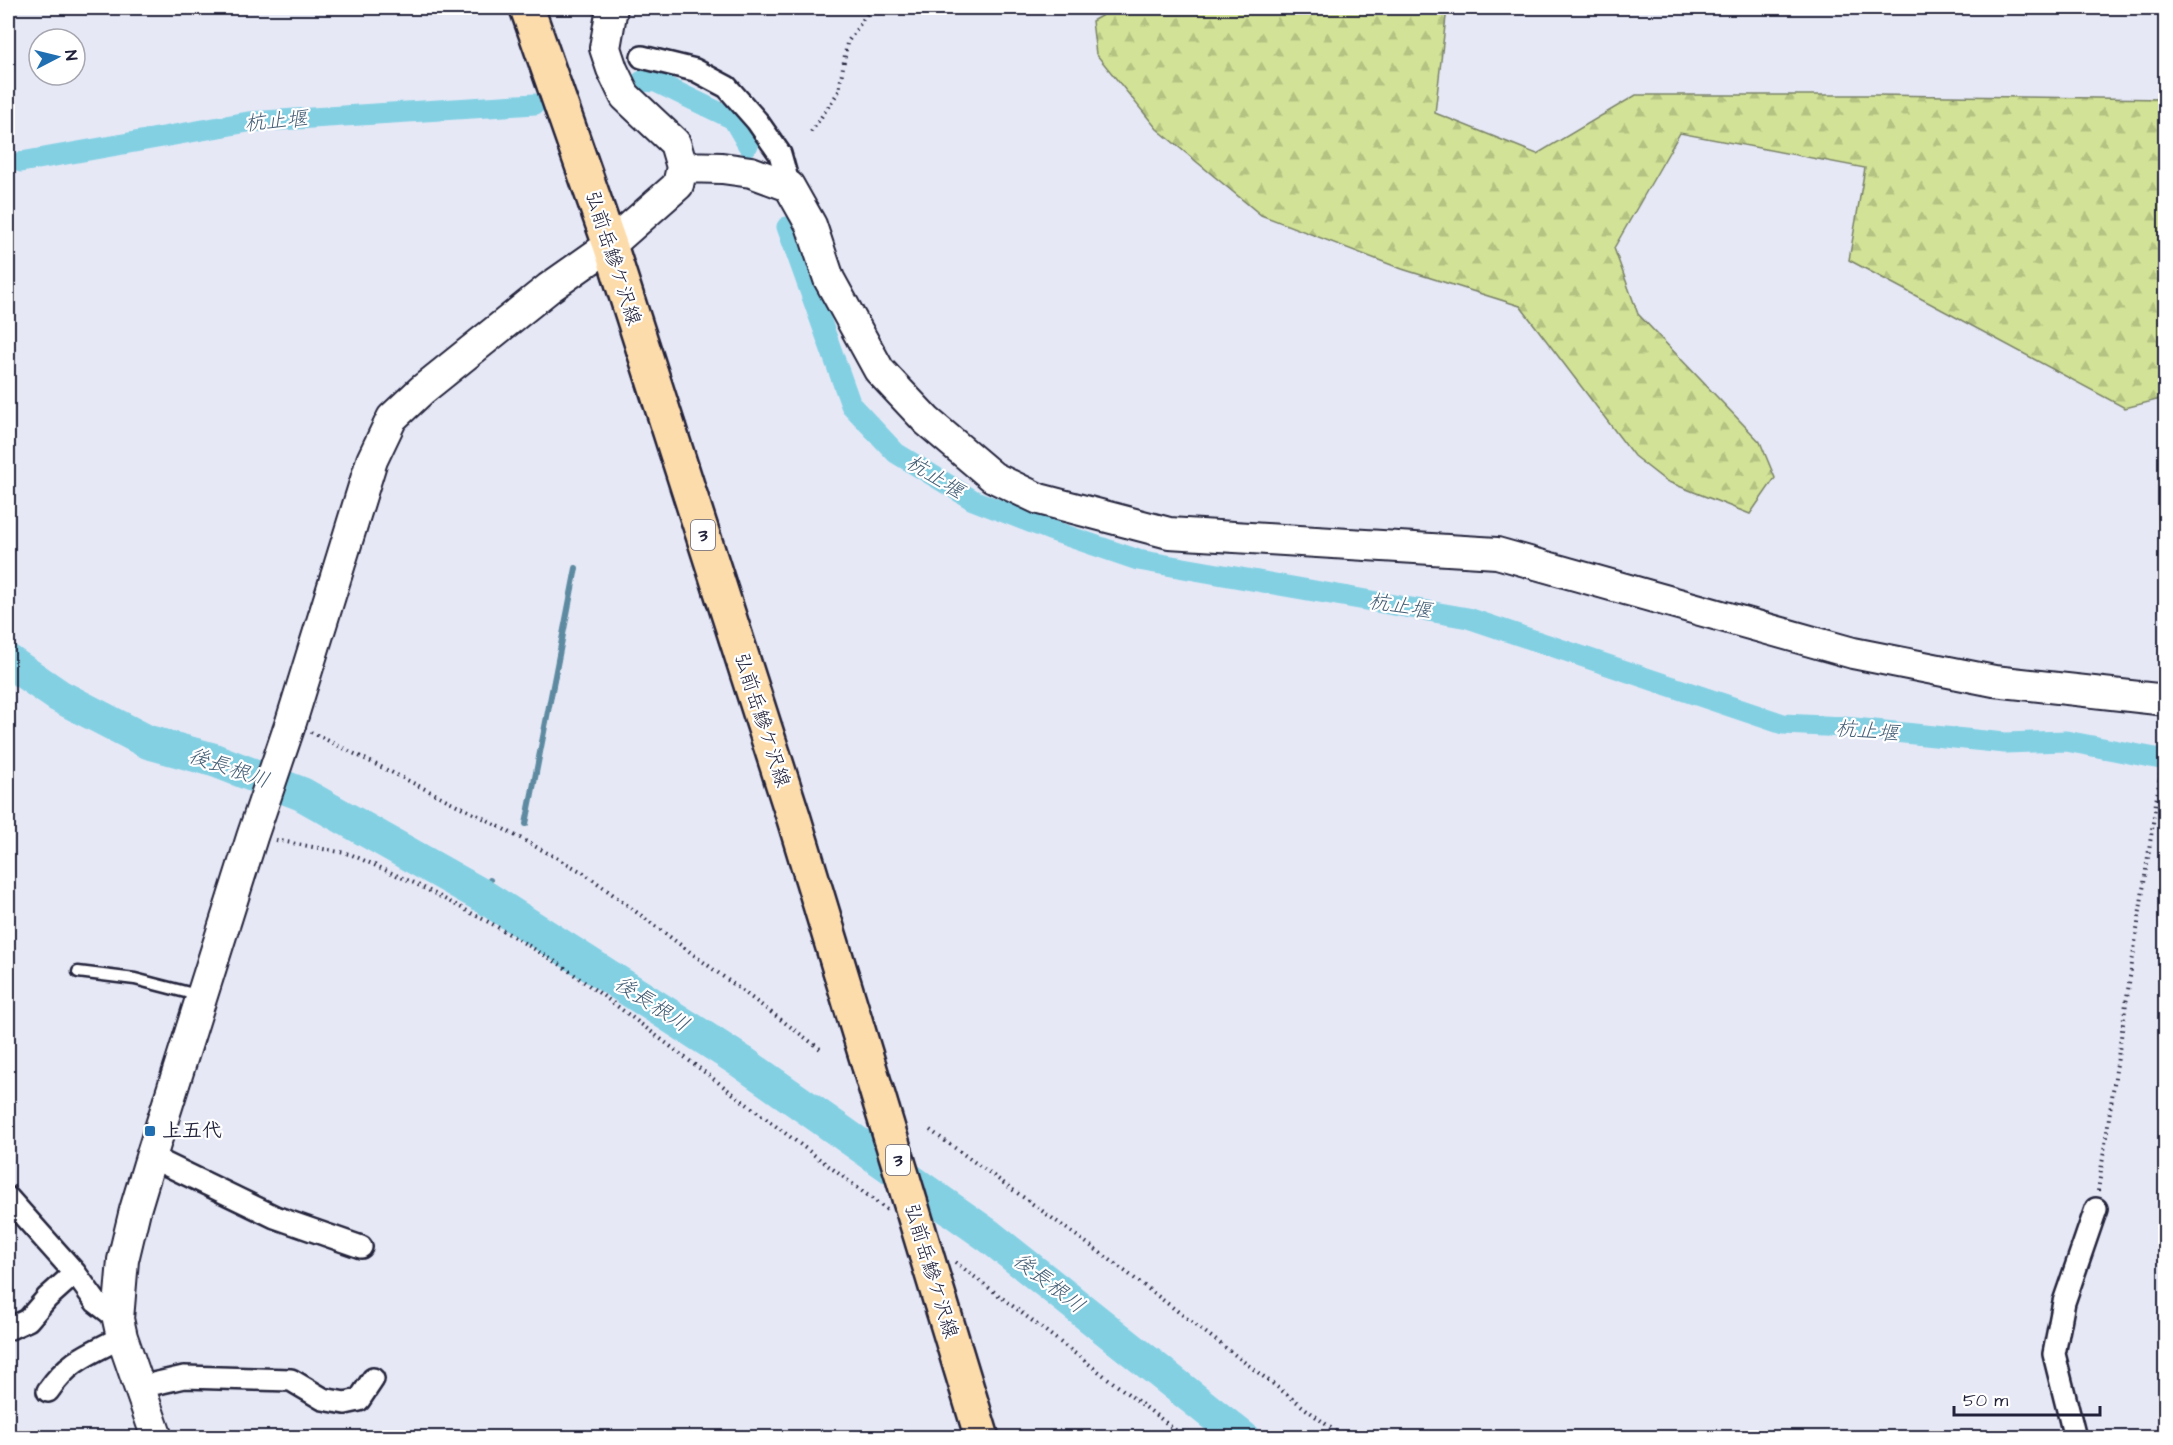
<svg xmlns="http://www.w3.org/2000/svg" width="2173" height="1445" viewBox="0 0 2173 1445" font-family="'Architects Daughter','Klee One',sans-serif">
  <defs>
    <pattern id="forest-firs" width="22" height="20" patternUnits="userSpaceOnUse" patternTransform="scale(1.5)"><rect width="22" height="20" fill="#d2e296"/><path d="M5 1l3.5 6h-7zM16 11l3.5 6h-7z" fill="#b4c282"/></pattern>
  </defs>
  <rect width="100%" height="100%" fill="#e6e8f6"/>
  <filter id="ink" filterUnits="userSpaceOnUse"><feTurbulence type="fractalNoise" baseFrequency=".0167" numOctaves="2"/><feDisplacementMap in="SourceGraphic" scale="12" xChannelSelector="R" yChannelSelector="G"/><feConvolveMatrix kernelMatrix="1 2 1 2 8 2 1 2 1" color-interpolation-filters="sRGB"/></filter>
  <g filter="url(#ink)">
    <path fill="url(#forest-firs)" stroke="#7a8268" stroke-width="1.5" d="M1115 8H1447L1435 113 1537 154 1636 95H1875L2165 99V398L2125 408 1849 260 1865 168 1680 133 1614 248 1638 314 1760 442 1775 478 1750 514 1666 481 1634 456 1520 306 1402 269 1261 215 1157 129 1096 54 1092 21Z"/>
    <g fill="none" stroke-linecap="round" stroke-linejoin="round">
      <path stroke="#5d8aa0" stroke-width="6" d="M526 824 576 568
        M483 896 490 880"/>
      <path stroke="#84d0e3" stroke-width="21" d="M642 81 656 82 733 119 748 145
        M21 162 248 122 535 104
        M787 227 851 405 896 453 973 500 1050 530 1138 560 1468 618 1783 724 1844 727 2005 743 2066 741 2166 760"/>
      <path stroke="#84d0e3" stroke-width="34" d="M8 661 59 696 148 742 214 760 302 794 483 896 742 1062 989 1236 1243 1438"/>
      <defs>
        <path id="lane" d="M78 972 135 979 201 996"/>
        <path id="street" d="M642 57 695 70 727 87 757 121 780 154 789 186
          M151 1157 275 1217 361 1247
          M8 1198 75 1273 96 1302 118 1319
          M8 1329 28 1320 47 1298 75 1273
          M140 1387 184 1377 291 1380 323 1399 345 1403 359 1400 373 1379
          M48 1391C69 1360 89 1354 122 1337
          M2075 1438 2054 1354 2064 1302 2096 1209"/>
        <path id="secondary" d="M682 167 722 168 751 172 789 186 811 225 829 279 879 370 927 421 993 477 1039 499 1169 533 1497 553 1853 653 1994 681 2166 700
          M157 1438 122 1337 118 1319 123 1260 135 1210 151 1157 252 837 291 722 372 460 392 418 422 390 549 288 610 245 678 185 682 167 675 143 625 96 612 69 605 48 612 8"/>
        <path id="primary" d="M527 8 610 245 794 819 869 1066
          M926 1254 982 1438"/>
      </defs>
      <use href="#lane" stroke="#22223b" stroke-width="15"/>
      <use href="#street" stroke="#22223b" stroke-width="26"/>
      <use href="#secondary" stroke="#22223b" stroke-width="34"/>
      <use href="#primary" stroke="#22223b" stroke-width="38"/>
      <path stroke="#22223b" stroke-width="4" stroke-dasharray="1.5 4.5" stroke-linecap="butt" d="M811 132 839 91 847 43 871 8
        M311 732 487 820 584 873 823 1051
        M2158 779 2166 780
        M276 840 350 854 416 884 494 925 561 965 617 1006 887 1210
        M930 1130 1113 1262 1344 1438
        M2098 1191 2166 736
        M955 1262 1186 1438"/>
      <use href="#lane" stroke="#fff" stroke-width="10"/>
      <use href="#street" stroke="#fff" stroke-width="21"/>
      <use href="#secondary" stroke="#fff" stroke-width="30"/>
      <use href="#primary" stroke="#fddcac" stroke-width="33"/>
      <defs>
        <path id="primary-bridge" d="M869 1066 926 1254"/>
      </defs>
      <use href="#primary-bridge" stroke="#22223b" stroke-width="38" stroke-linecap="butt"/>
      <use href="#primary-bridge" stroke="#fddcac" stroke-width="33"/>
    </g>
  </g>
  <rect fill="#1f6fb2" stroke="#fff" stroke-width="2" x="144" y="1125" width="12" height="12" rx="3"/>
  <g text-anchor="middle" dominant-baseline="central" stroke-width="4.5" stroke-linejoin="round" paint-order="stroke">
    <g fill="#fff" stroke="#646476" stroke-width="1.5">
      <rect x="691" y="520" width="24" height="30" rx="4.5"/>
      <rect x="886" y="1145" width="24" height="30" rx="4.5"/>
    </g>
    <g font-size="18" font-weight="bold" fill="#22223b">
      <text x="703" y="535">3</text>
      <text x="898" y="1160">3</text>
    </g>
    <g font-size="20" fill="#22223b" stroke="#fff">
      <text transform="translate(613 258) rotate(72)">弘前岳鰺ケ沢線</text>
      <text transform="translate(762 720) rotate(72)">弘前岳鰺ケ沢線</text>
      <text transform="translate(931 1271) rotate(73)">弘前岳鰺ケ沢線</text>
    </g>
    <g font-size="20" font-weight="bold" fill="#22223b" stroke="#fff" text-anchor="start">
      <text x="162" y="1131">上五代</text>
    </g>
    <g font-size="21" font-style="italic" fill="#445f76" stroke="#fff">
      <text transform="translate(276 121) rotate(-5)">杭止堰</text>
      <text transform="translate(935 477) rotate(32)">杭止堰</text>
      <text transform="translate(1400 606) rotate(10)">杭止堰</text>
      <text transform="translate(1867 731) rotate(5)">杭止堰</text>
      <text transform="translate(229 768) rotate(19)">後長根川</text>
      <text transform="translate(652 1004) rotate(33)">後長根川</text>
      <text transform="translate(1049 1283) rotate(38)">後長根川</text>
    </g>
  </g>
  <rect width="2173" height="1445" fill="none" stroke="#fff" stroke-width="30"/>
  <rect x="15" y="15" width="2143" height="1415" fill="none" stroke="#22223b" stroke-width="2" filter="url(#ink)"/>
  <g transform="translate(57 57) rotate(83)"><circle r="28" fill="#ffffff" stroke="#a7a7b1" stroke-width="1.5"/>
  <path d="M0-4.5L10 22L0 15L-10 22Z" fill="#1f6fb2"/>
  <text y="-9" font-size="16" font-weight="bold" text-anchor="middle" fill="#22223b">N</text>
  </g>
  <path d="M1954 1406v9h146v-9" fill="none" stroke="#22223b" stroke-width="3"/>
  <text x="1963" y="1406" font-size="18" fill="#22223b" stroke="#ffffff" stroke-width="4.5" paint-order="stroke">50 m</text>
</svg>
